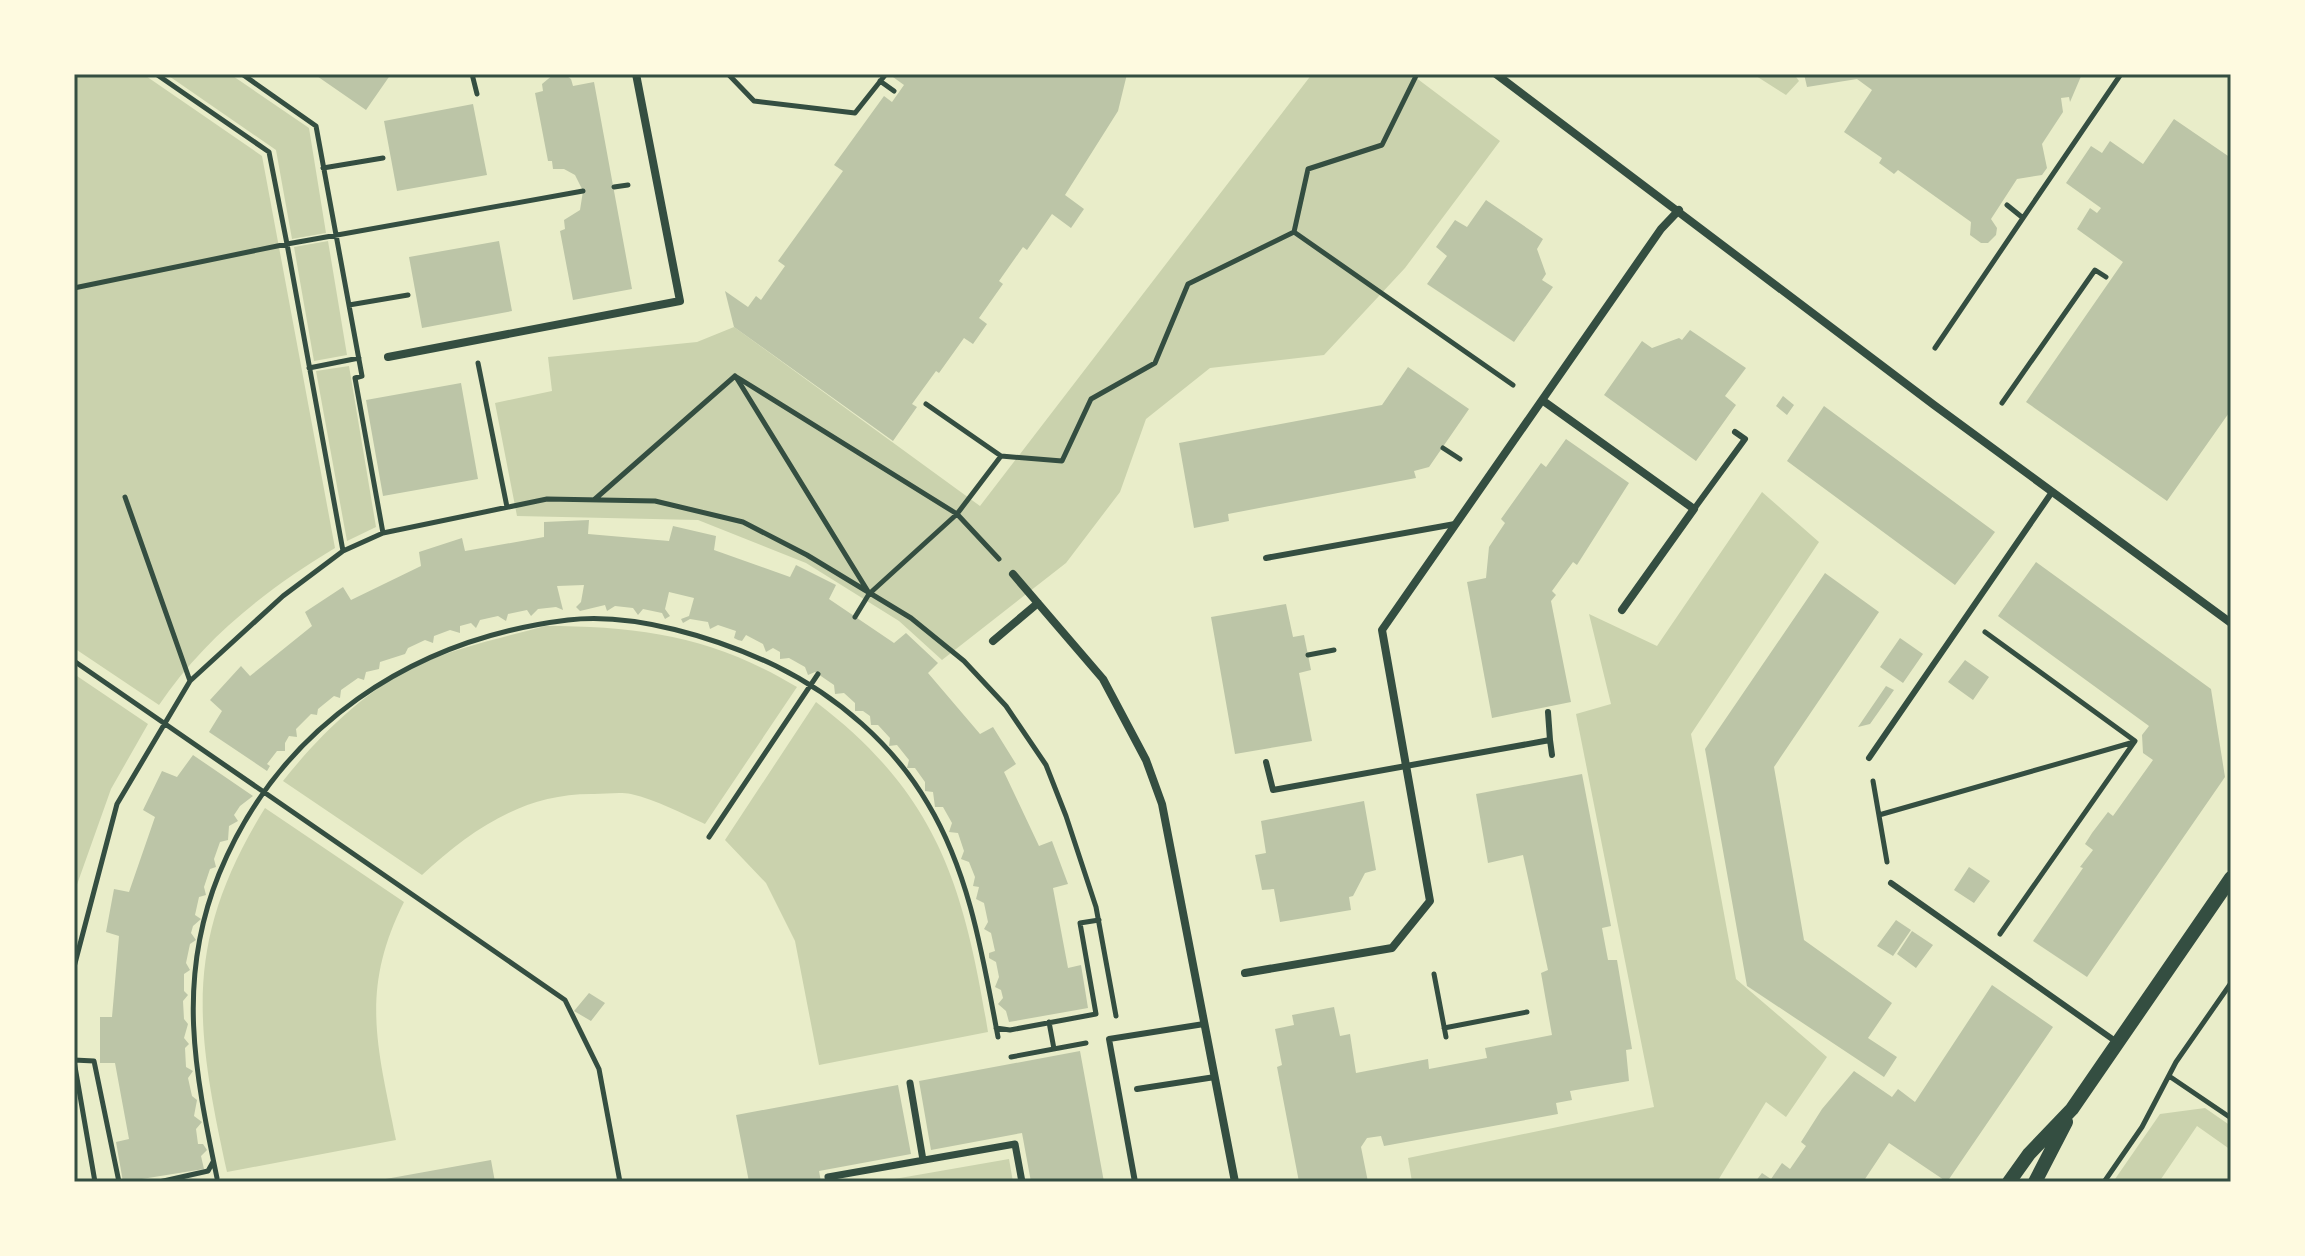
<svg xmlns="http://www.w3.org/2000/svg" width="2305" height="1256" viewBox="0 0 2305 1256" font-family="'Source Sans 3',sans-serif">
  <rect width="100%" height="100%" fill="#e9edc9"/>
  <path fill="#cad2ad" d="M74 74H143L262 156 335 548C267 589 204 638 159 705L74 648Z
    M166 74H230L309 128 326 233 292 239 276 150Z
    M1312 74H1411L1500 141 1405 268 1324 355 1210 368 1146 419 1120 492 1066 563 942 660 899 621 806 563 698 520 517 516 495 403 552 391 548 357 697 342 734 327 980 506Z
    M1753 74H1794L1799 81 1786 95Z
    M328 241 347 355 314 361 294 247Z
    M349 366 376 527 347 541 316 371Z
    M1762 492 1819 542 1691 734 1736 979 1827 1057 1786 1117 1766 1102 1717 1182H1412L1408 1158 1654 1107 1576 714 1611 704 1589 614 1657 646Z
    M545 626C641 626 714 637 797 687L705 824C681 813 657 800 631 794 620 792 606 794 594 794 524 793 472 829 422 875L283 781C317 738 366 689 416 666 457 647 502 638 545 626Z
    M74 674 148 724 111 789 74 893Z
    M816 702C938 795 964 886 988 1032L819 1065 795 941 766 883 725 840Z
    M265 808 404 902C359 991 378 1048 396 1140L227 1172C195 1025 183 941 265 808Z
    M2205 1108 2231 1126V1150L2197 1126 2159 1182H2113L2160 1114Z
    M1009 1159 1013 1182H877Z"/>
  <path fill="#bcc5a7" d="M314 74H391L366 110Z
    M554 74H564L571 79 573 86 594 82 632 289 573 300 560 231 565 229 564 220 580 210 583 191 575 175 564 169H553L552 161H548L535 93 543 91 542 84Z
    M895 74H1127L1118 111 1065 195 1084 209 1071 228 1052 214 1027 250 1023 247 999 281 1003 284 979 318 987 324 973 344 964 338 939 373 936 371 912 404 917 407 893 441 734 327 725 291 748 307 756 296 761 300 785 266 778 261 843 171 834 165 884 96 892 102 904 85 893 77Z
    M1804 74H2082L2070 102 2069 97 2061 98 2063 112 2042 144 2047 168 2042 175 2017 179 1991 219 1997 228 1996 235 1988 243H1981L1970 235 1971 222 1898 170 1894 174 1879 163 1882 158 1844 132 1872 90 1857 79 1807 87Z
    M473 104 487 175 397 191 384 121Z
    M2174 119 2231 158V410L2167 501 2026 402 2123 262 2077 229 2090 208 2097 213 2101 208 2066 183 2091 146 2102 153 2110 141 2143 164Z
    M1486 200 1543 239 1537 249 1546 274 1542 280 1553 287 1514 342 1427 284 1447 256 1436 247 1455 220 1467 227Z
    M499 241 512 311 422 328 409 257Z
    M1690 330 1746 368 1725 396 1736 405 1696 461 1604 395 1642 341 1652 348 1679 338 1682 340Z
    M1408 367 1469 409 1429 467 1414 471 1416 478 1228 514 1229 521 1194 528 1179 443 1382 405Z
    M461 383 478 479 383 496 366 400Z
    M1783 396 1794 405 1787 415 1776 406Z
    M1824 406 1995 532 1955 585 1787 461Z
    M1566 439 1629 483 1577 565 1573 562 1552 591 1556 595 1551 601 1571 702 1492 718 1467 582 1486 578 1489 547 1505 523 1501 519 1541 463 1546 467Z
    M589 520 588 534 669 541 673 526 716 536 714 550 790 577 796 565 836 585 829 599 894 643 906 633 938 663 928 673 980 734 993 727 1016 764 1004 772 1039 846 1052 841 1068 884 1053 888 1068 968 1081 965 1088 1008 1009 1022 1006 1011 998 1004 1003 998 1001 990 995 987 999 977 996 962 989 958V953L995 951 991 933 984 929 988 922 984 903 976 899 979 887 973 886 975 877 969 862 961 859 964 851 958 833 949 832 952 823 943 807H935L933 792 925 791V782L915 768H907L909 760 897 745 889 746 890 738 878 725H871L870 716 863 711H855V703L844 693 835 694 834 685 815 672 808 675 805 667 789 658 780 659V652L773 648 766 652 763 644 746 635 742 641 738 640 734 638 736 631 718 625 710 629 708 622 690 619 683 623 681 619 689 616 694 598 669 592 665 609 670 616 665 619 662 613 643 609 638 615 633 608 615 606 607 611 605 605 580 611 576 607 581 602 584 585 557 586 563 610 556 607 538 609 531 616 527 610 508 614 506 621 498 616 480 620 476 628 471 623 460 626V633L450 630 434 636 433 643 425 640 408 648 405 654 380 662 379 669 366 672 364 680 358 678 341 690 340 698 334 696 318 709 317 715 311 714 296 729 297 737 289 736 285 743V751H277L267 764 270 766 267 771 209 732 222 711 210 700 241 666 250 676 312 626 305 612 343 587 351 600 421 566 419 552 462 538 465 551 544 537V522Z
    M2036 562 2211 689 2225 777 2087 977 2033 941 2083 868 2080 867 2093 850 2085 844 2092 833 2108 812 2113 816 2153 760 2143 753 2142 735 2149 726 1998 616Z
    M1825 573 1879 612 1774 767 1804 940 1892 1003 1868 1038 1897 1057 1884 1077 1747 986 1705 749Z
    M1286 604 1293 637 1304 635 1311 670 1299 673 1312 741 1235 754 1211 617Z
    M1900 638 1923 654 1903 683 1880 667Z
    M1965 660 1989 677 1973 700 1948 682Z
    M1886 686 1894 690 1870 724 1858 727Z
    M193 755 253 796 240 806 234 815 238 821 229 826 228 840 220 842 214 859 216 867 210 869 204 887 206 895 199 897 195 915 201 919 193 926 191 933 196 940 190 944 186 963 190 970 184 974V991L188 995 183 1001 184 1019 188 1024 184 1038 189 1044 185 1048 186 1067 193 1071 188 1078 192 1096 197 1100 194 1116 202 1122 196 1129 198 1144H203L207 1150 201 1156 204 1169 123 1182 116 1142 129 1139 115 1063H100V1017H112L119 936 106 932 114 889 129 892 155 817 143 810 162 771 177 777Z
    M1582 774 1611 926 1602 928 1608 960H1617L1632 1049 1626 1050 1629 1081 1570 1091 1572 1100 1556 1103 1558 1114 1384 1146 1381 1136 1367 1138 1361 1147 1368 1182H1299L1277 1067 1282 1065 1275 1029 1294 1025 1292 1015 1334 1007 1340 1036 1350 1034 1356 1073 1428 1059 1429 1069 1487 1058 1485 1048 1552 1035 1541 973 1548 970 1523 855 1488 863 1476 794Z
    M1364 801 1376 870 1365 873 1353 896 1349 897 1351 910 1280 922 1274 889 1262 890 1255 855 1266 853 1261 821Z
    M1969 867 1990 881 1974 903 1954 890Z
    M1896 920 1911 930 1893 956 1877 946Z
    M1912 931 1933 945 1916 968 1897 954Z
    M1992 985 2053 1027 1947 1182 1889 1143 1863 1182H1755L1762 1173 1771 1179 1782 1163 1790 1169 1806 1146 1801 1142 1822 1109 1854 1071 1892 1097 1898 1089 1915 1102Z
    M589 993 605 1003 591 1021 574 1011Z
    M1080 1051 1104 1182H1031L1022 1133 931 1150 919 1081Z
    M898 1085 911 1154 819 1171 821 1182H749L736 1115Z
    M491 1160 495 1182H380V1180Z"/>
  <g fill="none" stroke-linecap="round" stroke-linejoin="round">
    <path stroke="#344e41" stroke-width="5" d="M156 74 269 152 287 244 583 191
      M242 74 316 126 362 376 355 378 383 533
      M472 74 477 94
      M728 74 754 101 855 113 886 74
      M880 81 894 91
      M323 168 383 158
      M614 187 628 185
      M2023 218 2121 74
      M1294 232 1513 385
      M74 288 287 244 343 551
      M349 305 408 295
      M1935 348 2023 218 2007 205
      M478 363 507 507
      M309 368 359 358
      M735 376 957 514 999 559
      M736 377 869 593
      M2002 403 2095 270 2106 277
      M926 404 1001 456
      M1443 448 1460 459
      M125 497 190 681
      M595 499 735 376
      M855 617 869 594 957 514 1001 456 1062 461 1091 399 1155 363 1188 284 1294 232 1308 169 1382 145 1417 74
      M1985 632 2135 741 2000 934
      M1308 655 1334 650
      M74 661 565 1000 599 1069 620 1182
      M1873 781 1887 862
      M1879 815 2134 742
      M709 837 818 674
      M74 967 117 804 190 681 283 596 343 551 383 533 547 499 655 501 743 522 807 555 911 618 964 661 1006 706 1046 765 1066 816 1096 907 1116 1016
      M1434 974 1446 1037
      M1049 1022 1054 1049
      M996 1028 1010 1030 1096 1014 1080 923 1099 920
      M1444 1028 1527 1012
      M1011 1057 1086 1043
      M74 1060 94 1061 119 1182
      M74 1061 95 1182
      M2169 1076 2231 1118
      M217 1178C195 1072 176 980 219 874 279 727 412 639 568 620 634 612 717 638 776 666 837 696 893 744 928 804 970 874 983 958 998 1037
      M159 1182 208 1171 213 1162
      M2104 1182 2142 1127 2176 1062 2231 983"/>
    <path stroke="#344e41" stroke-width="6" d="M1694 509 1745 439 1735 432
      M1266 558 1455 524
      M1550 740 1552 755
      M1869 758 2052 492
      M1266 762 1273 790 1550 740 1548 712
      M1891 883 2118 1043
      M1137 1089 1215 1077
      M1135 1182 1109 1039 1204 1024"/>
    <path stroke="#344e41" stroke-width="7" d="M910 1083 923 1160
      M829 1182 828 1177 1015 1144 1022 1182"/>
    <path stroke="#344e41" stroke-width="8" d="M1496 74 1934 405 2231 623
      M388 357 680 301 636 74
      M1542 400 1694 509 1622 610
      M1013 574 1103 679 1146 760 1162 804 1235 1182
      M993 641 1038 603
      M1245 973 1392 948 1430 901 1382 630 1661 229 1679 210"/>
    <path stroke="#344e41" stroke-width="14" d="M2009 1182 2029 1154 2072 1109 2231 878
      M2035 1182 2066 1122"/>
  </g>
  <rect width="2305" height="1256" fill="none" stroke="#fefae0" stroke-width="152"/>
  <rect x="76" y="76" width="2153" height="1104" fill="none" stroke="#344e41" stroke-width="3"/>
</svg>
